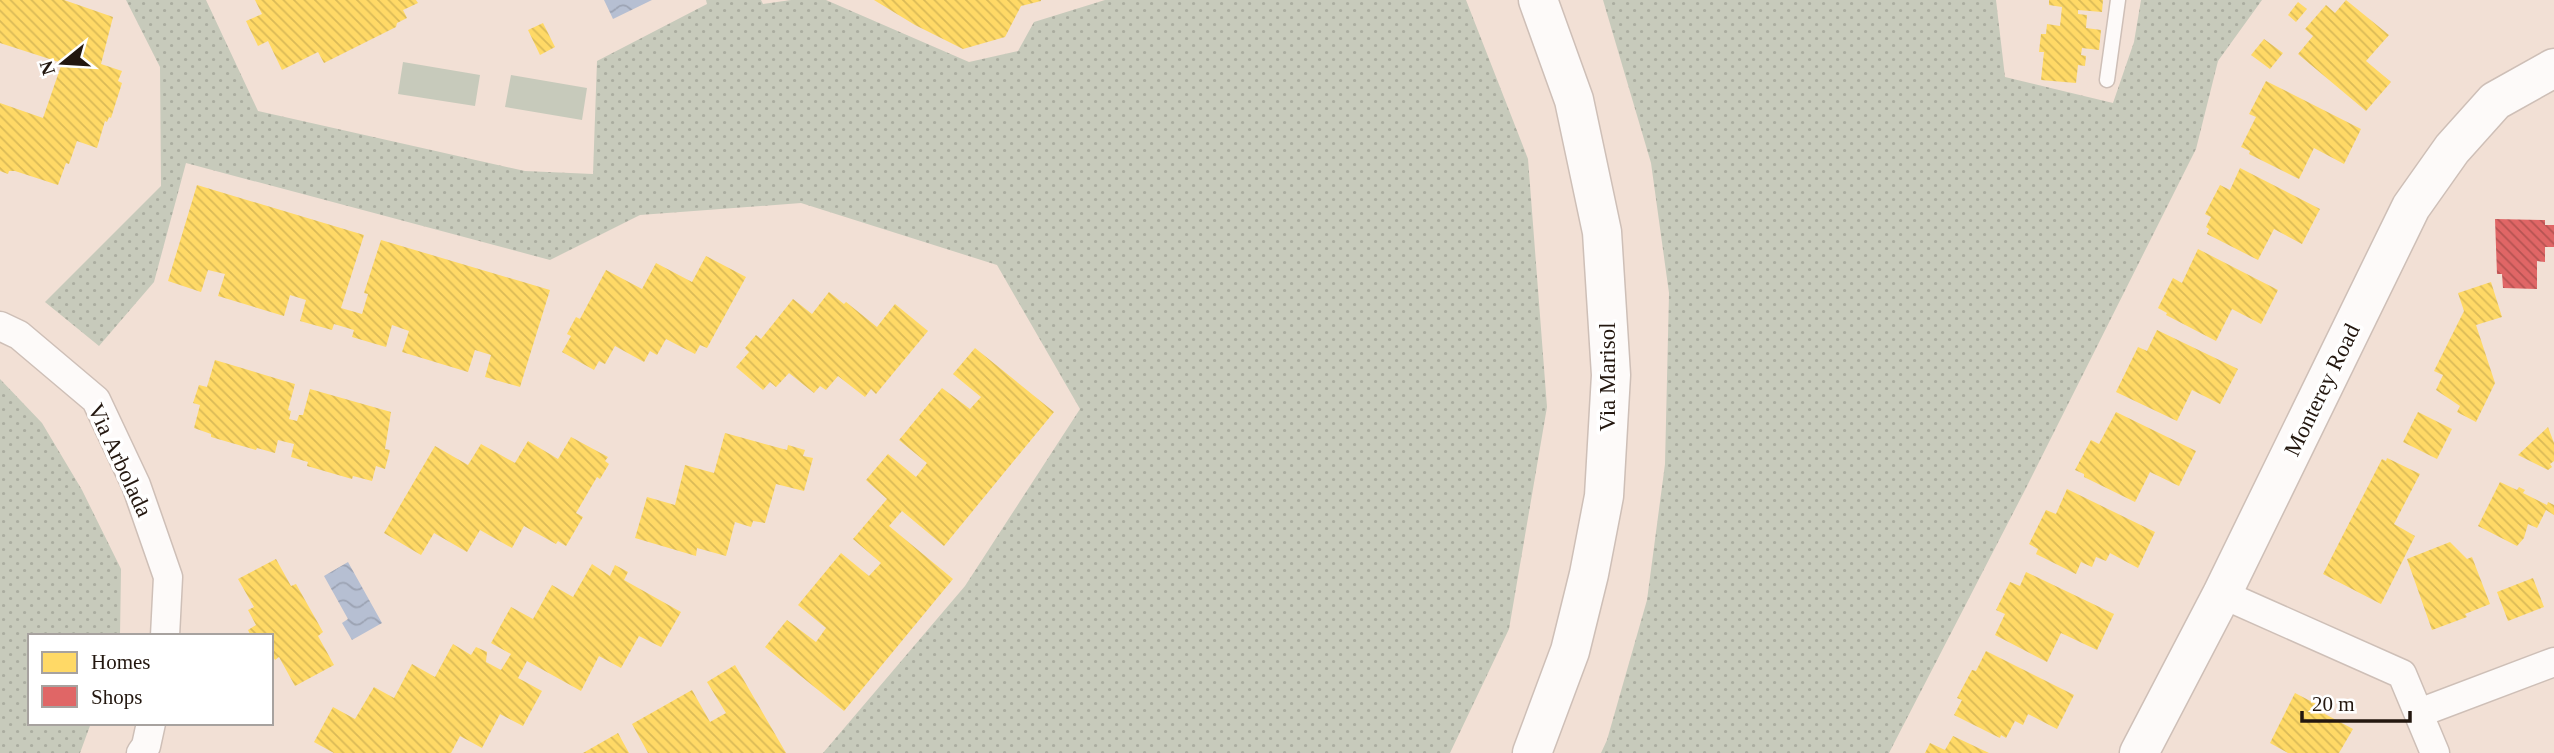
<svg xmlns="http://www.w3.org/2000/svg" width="2554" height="753" viewBox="0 0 2554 753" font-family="'Times New Roman',serif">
  <defs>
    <pattern id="grass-dots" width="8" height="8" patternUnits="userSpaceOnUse" patternTransform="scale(1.75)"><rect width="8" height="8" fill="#c7cabb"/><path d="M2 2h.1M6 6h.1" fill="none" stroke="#abada0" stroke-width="1.8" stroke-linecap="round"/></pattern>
    <pattern id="water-waves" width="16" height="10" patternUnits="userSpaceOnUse" patternTransform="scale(1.75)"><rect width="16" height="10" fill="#b6bfd2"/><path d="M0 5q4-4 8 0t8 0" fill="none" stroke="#9ca3b3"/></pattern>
    <pattern id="homes-back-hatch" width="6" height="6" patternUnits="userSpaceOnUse" patternTransform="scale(1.75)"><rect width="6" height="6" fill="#ffd966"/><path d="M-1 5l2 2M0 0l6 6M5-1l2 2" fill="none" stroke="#daba57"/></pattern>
    <pattern id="shops-back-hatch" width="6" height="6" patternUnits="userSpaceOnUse" patternTransform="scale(1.75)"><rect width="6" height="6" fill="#e06666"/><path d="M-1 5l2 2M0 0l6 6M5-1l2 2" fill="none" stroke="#b55352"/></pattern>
  </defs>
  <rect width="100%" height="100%" fill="#f2e0d5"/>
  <path fill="url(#grass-dots)" d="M126 0H206L258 111 525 171 593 174 597 61 707 4 706 0H761L763 4 791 0H826L969 62 1018 51 1034 22 1105 0H1466L1528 159 1547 407 1509 629 1450 753H823L965 586 1080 409 997 265 801 203 640 215 550 260 186 163 154 282 99 346 45 302 161 186 160 67Z
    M1603 0H1996L2005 77 2113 103 2134 42 2141 0H2262L2218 61 2196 149 2025 490 1889 753H1601L1607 740 1647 600 1665 464 1669 293 1651 163Z
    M0 379 42 423 82 490 121 569 120 636H30V723H91L80 753H0Z"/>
  <path fill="#c7cabb" d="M403 62 480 75 475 106 398 94Z
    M511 75 587 88 582 120 505 107Z"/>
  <path fill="url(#water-waves)" d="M604 0H652L613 19Z
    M348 562 382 623 352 640 342 623 348 619 324 576Z"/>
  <path fill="url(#homes-back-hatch)" d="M0 0H64L113 17 101 64 122 71 118 81 122 83 111 118 109 117 107 122 105 121 97 148 77 141 69 164 66 163 58 185 15 171H9L8 174 0 171V103L43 118 62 63 0 43Z
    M255 0H416L418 3 403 10 407 18 397 23 396 27 324 63 318 52 282 70 268 41 258 46 246 21 262 14Z
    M874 0H1041V1L1021 6 1005 37 963 49 915 25Z
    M2049 0H2103L2102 12 2078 10V14L2087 15 2086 28 2101 30 2099 50 2082 48 2081 55 2086 56 2085 66 2078 65 2076 83 2041 80 2044 52H2039L2041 34H2046L2047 24 2060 26 2062 7 2049 5Z
    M2346 0 2389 35 2366 61 2391 82 2366 111 2298 54 2313 36 2305 29 2326 5 2335 13Z
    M2298 2 2307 9 2296 22 2288 15Z
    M543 23 555 47 540 55 528 30Z
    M2264 39 2283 53 2270 69 2251 55Z
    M2266 81 2361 129 2344 164 2314 148 2299 179 2249 154 2250 151 2241 147 2256 117 2249 114Z
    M2240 168 2320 209 2302 244 2274 229 2258 260 2207 234 2209 229 2206 227 2211 217 2205 214 2220 185 2230 190Z
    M197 185 364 235 341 308 362 314 368 294 364 293 381 240 550 290 520 387 485 377 491 355 475 350 468 372 402 352 409 331 392 325 386 347 352 337 354 330 334 324 332 330 300 321 306 300 290 295 284 316 218 296 225 274 208 270 201 292 168 281Z
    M2198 249 2278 290 2261 324 2232 309 2216 341 2166 315 2167 313 2158 308 2173 278 2182 283Z
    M706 256 746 277 707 348 700 345 695 354 666 339 657 355 650 351 644 362 615 346 605 364 599 361 594 370 562 352 571 336 567 334 576 317 580 319 606 270 642 289 656 263 692 282Z
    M2491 282 2502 317 2476 325 2495 383 2476 422 2457 412 2460 406 2436 390 2443 375 2434 371 2464 311 2458 293Z
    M829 292 844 304 846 302 877 327 895 304 928 331 876 394 871 389 865 397 838 376 826 390 820 386 814 393 789 373 776 387 770 382 763 390 736 367 749 352 745 348 756 335 761 339 793 299 812 314Z
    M2157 330 2238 369 2220 404 2192 390 2177 421 2116 392 2138 347 2147 351Z
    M975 348 1054 412 944 546 902 511 889 526 953 579 844 711 765 647 787 620 816 642 826 628 798 605 841 553 869 576 881 563 853 539 887 499 866 480 888 454 916 477 927 463 899 440 942 388 970 409 981 397 953 374Z
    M215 360 295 384 288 410 291 411 289 419 297 421 299 415H303L310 389 391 412 385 449 390 450 385 469 376 466 372 481 353 476 352 479 307 466 308 462 291 457 294 444 278 440 275 453 257 448 256 450 211 437V434L194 428 200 405 193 403 199 385 207 387Z
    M2116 412 2196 451 2179 486 2150 472 2135 502 2084 477V474L2075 470 2091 440 2099 444Z
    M2418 412 2452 429 2437 459 2403 442Z
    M2548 427 2554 443V461L2550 464 2552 467 2548 470 2518 455Z
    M725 433 787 450 788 445 805 450 803 456 813 458 804 491 776 484 765 523 753 521 751 527 735 522 726 556 697 548 696 556 635 538 647 497 675 505 685 465 714 473Z
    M571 437 608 457 605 461 609 464 600 479 597 477 576 513 583 517 566 546 558 541 556 544 524 526 512 548 480 530 467 552 434 533 421 555 384 533 435 446 468 465 481 444 515 463 528 441 558 459Z
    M2387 458 2420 474 2394 524 2415 536 2381 604 2323 574 2382 459 2386 461Z
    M2500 482 2517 490 2519 487 2525 490 2523 493 2547 505 2548 502 2554 505V515L2546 510 2537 528 2528 524 2524 538 2517 546 2478 526Z
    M2067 489 2155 532 2138 568 2110 553 2106 561 2096 557 2092 567 2081 562 2076 574 2036 554 2038 549 2029 544 2046 510 2056 514Z
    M2450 542 2467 559 2472 557 2490 604 2465 614 2467 617 2432 630 2407 559Z
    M276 559 291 586 296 584 323 632 318 636 334 665 295 686 279 657 275 660 271 653V636H251L248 630 256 625 248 610 254 607 238 579Z
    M592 564 610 576 615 565 628 572 624 580 681 612 661 647 639 636 621 668 599 656 581 691 527 661 518 678 542 691 523 726 500 714 482 748 460 736 451 753H334L314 742 333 707 355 719 374 687 394 698 412 664 435 677 453 644 471 655 476 647 487 652 486 662 501 670 511 654 491 643 511 607 533 619 552 585 573 597Z
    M2026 572 2114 614 2097 650 2061 633 2047 662 1995 635 2005 614 1996 610 2010 582 2020 586Z
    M2533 578 2544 607 2508 621 2497 592Z
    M1986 651 2074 695 2057 729 2028 714 2023 725 2015 721 2006 738 2001 735 2000 738 1954 715 1962 700 1957 698 1972 670 1976 671Z
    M735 665 786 753H648L632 724 692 690 710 722 726 713 707 682Z
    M2295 693 2318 705 2317 707 2324 711 2323 713 2353 729 2339 753H2288L2270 743Z
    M618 733 629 753H583Z
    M1953 736 1989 753H1925L1930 743 1945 750Z"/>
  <path fill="url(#shops-back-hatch)" d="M2495 219 2545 220V225H2554V247H2545V262L2537 261V289L2503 288 2502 274H2497Z"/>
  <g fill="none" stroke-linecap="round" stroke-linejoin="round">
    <defs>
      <path id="lane" d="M2107 80 2118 0"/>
      <path id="street" d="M0 326 19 335 96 400 136 485 168 577 165 636
        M2222 594 2402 674 2435 753
        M2419 713 2554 662
        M141 753 146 746 151 723"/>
      <path id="secondary" d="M1532 753 1570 651 1589 574 1604 496 1611 375 1602 232 1574 100 1538 0
        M2139 753 2222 594 2411 207 2452 149 2495 101 2554 68"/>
    </defs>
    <use href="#lane" stroke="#cebfb7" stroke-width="17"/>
    <use href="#street" stroke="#cebfb7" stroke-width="31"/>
    <use href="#secondary" stroke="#cebfb7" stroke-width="41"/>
    <use href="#lane" stroke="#fdfaf9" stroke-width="14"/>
    <use href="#street" stroke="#fdfaf9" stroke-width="28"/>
    <use href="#secondary" stroke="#fdfaf9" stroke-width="38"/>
  </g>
  <g text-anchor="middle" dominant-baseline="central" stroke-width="7" stroke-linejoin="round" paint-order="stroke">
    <g font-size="23" fill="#23170f" stroke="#fff">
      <text transform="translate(1607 377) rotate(-90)">Via Marisol</text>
      <text transform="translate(2322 390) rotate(-64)">Monterey Road</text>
      <text transform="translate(120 460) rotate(65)">Via Arbolada</text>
    </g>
  </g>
  <rect x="28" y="634" width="245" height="91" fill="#ffffff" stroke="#a7a29f" stroke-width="2"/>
  <rect x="42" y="652" width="35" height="21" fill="#ffd966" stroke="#a7a29f" stroke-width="2"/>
  <text x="91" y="669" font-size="21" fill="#23170f">Homes</text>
  <rect x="42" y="686" width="35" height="21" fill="#e06666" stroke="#a7a29f" stroke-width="2"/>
  <text x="91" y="704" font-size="21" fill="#23170f">Shops</text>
  <g transform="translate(63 63) rotate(252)" stroke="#ffffff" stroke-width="5" paint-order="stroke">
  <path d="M0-5L12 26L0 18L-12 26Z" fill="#23170f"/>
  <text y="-10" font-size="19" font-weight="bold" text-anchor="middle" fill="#23170f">N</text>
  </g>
  <path d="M2302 711v10h108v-10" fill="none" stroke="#23170f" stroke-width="3.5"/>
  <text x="2312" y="711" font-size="21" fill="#23170f" stroke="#ffffff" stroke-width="5" paint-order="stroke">20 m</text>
</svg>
